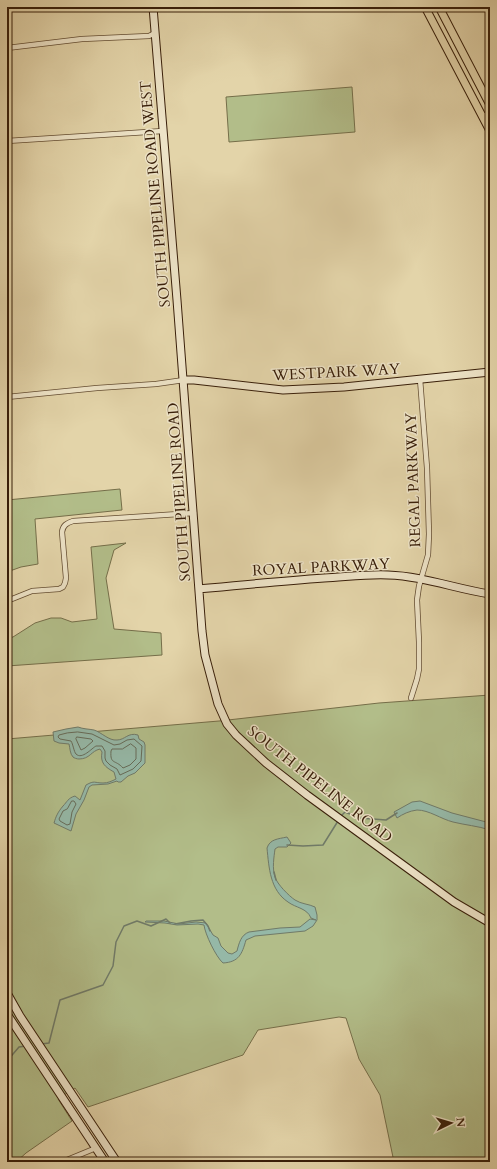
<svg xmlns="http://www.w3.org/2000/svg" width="497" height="1169" viewBox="0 0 497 1169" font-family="Cardo,serif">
  <rect width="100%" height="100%" fill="#e3d4a9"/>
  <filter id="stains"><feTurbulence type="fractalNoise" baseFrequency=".005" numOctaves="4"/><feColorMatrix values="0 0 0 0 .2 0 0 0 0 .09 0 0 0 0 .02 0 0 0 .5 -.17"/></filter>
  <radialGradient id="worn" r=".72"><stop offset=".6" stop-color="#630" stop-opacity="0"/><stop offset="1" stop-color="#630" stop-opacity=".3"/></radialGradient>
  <path fill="#b2bd89" stroke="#756e49" d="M352 87 355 132 229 142 226 97Z
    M120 489 122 510 35 519 38 564 21 567 7 572V500Z
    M126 543 114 550 106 578 114 629 161 633 162 655 7 666V638L13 637 35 623 51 618H61L72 622 97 619 91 547Z
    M490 695V1162H394L380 1095 359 1059 346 1018 339 1017 258 1030 243 1055 88 1107 75 1088 58 1099 72 1121 26 1153 16 1162H7V739L219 721 379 703Z"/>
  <path fill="#95b8a7" stroke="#707a68" d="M78 727C83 729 89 729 94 730 101 732 109 741 117 740 125 740 128 732 138 735L139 739 144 742 145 745V763L135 773 128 776 121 782H118L117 781 108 784 92 785 89 787 84 800 76 814 71 831 54 823C56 816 58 812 63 806 67 802 68 798 75 796L80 800 86 785C95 780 94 783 103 783 108 783 112 781 116 779L114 772C105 767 100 763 102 752L100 749C91 751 90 759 79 759 77 759 74 758 73 757 70 754 70 748 69 744L59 743 54 741 53 732 66 729Z
    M420 801 452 813 490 823V830C478 826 465 825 453 822 441 819 429 810 417 810 409 811 403 814 397 818L394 812 412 802Z
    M287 837 291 843 287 847H278L275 849C274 857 272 868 275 877 277 884 289 896 295 900 301 904 309 904 315 907L317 915V920L313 926 305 931 255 936 246 940C242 954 239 962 223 963 216 957 205 934 204 925L198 924 177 925 165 923 145 922 146 921H164L179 924 196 922 206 923 213 935 218 938 221 946 228 953 232 954 237 951C239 943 241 935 249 932L280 928 300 927 310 919 316 920 311 918C307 908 296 908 288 902 270 890 269 868 267 848 270 839 278 839 287 837Z"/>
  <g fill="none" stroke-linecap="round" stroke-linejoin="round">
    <path stroke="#666b58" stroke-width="1" d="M78 732 92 734 114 745 120 744 127 740 134 739 142 746 141 761 133 769 120 775 117 769 110 765 106 761 105 758V751L102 746H96C92 748 82 760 76 754 74 752 73 744 71 741L60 739 58 737 59 735 67 733Z
      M77 737 91 739 93 741 85 748 81 750 76 739Z
      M131 744 136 748V759L130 765 123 768C115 759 110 765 111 751L112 749H122Z
      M72 801H74L76 804 72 812 70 824 67 825 60 821 59 819 63 811 67 809Z"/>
    <path stroke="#707a68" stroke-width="1.5" d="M341 816 345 812 360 818 386 820 397 813
      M287 845 303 846 323 845 338 821
      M274 872 276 880
      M175 924 191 921 203 920 208 926 210 931
      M41 1044 49 1043 60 1000 103 985 113 966 116 942 124 926 137 921 151 926 166 919 170 923
      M7 1061 19 1047 26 1046"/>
    <defs>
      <path id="street" d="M7 48 82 39 149 36 155 33
        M482 117 490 113
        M7 141 163 131
        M7 397 97 388 156 384 184 380
        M7 601 32 591 59 589 63 587 65 583 66 578 62 532C63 525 67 523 73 521L194 513
        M411 698 417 679 419 669V642L417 600 419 586 428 555 429 534 427 468 420 379
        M62 1162 96 1148"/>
      <path id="secondary" d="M153 7 177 300 202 631 205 655 218 704 227 724 236 735 266 763 307 795 454 902 490 923
        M184 380H194L283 390 344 387 490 372
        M199 589C241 585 282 581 324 578 345 577 367 574 388 575 423 576 456 589 490 594
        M7 993 20 1016 117 1162
        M7 1014 105 1162"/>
      <path id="primary" d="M425 7 490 131
        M439 7 490 105"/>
    </defs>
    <use href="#street" stroke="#634c31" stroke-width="6"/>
    <use href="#secondary" stroke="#381e09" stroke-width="9"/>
    <use href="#primary" stroke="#381e09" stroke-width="9"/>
    <use href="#street" stroke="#ede3c7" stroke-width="4.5"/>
    <use href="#secondary" stroke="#ede3c7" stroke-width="7"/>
    <use href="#primary" stroke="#e3d4a9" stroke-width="7"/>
  </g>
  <g text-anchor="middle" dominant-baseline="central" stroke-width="3" stroke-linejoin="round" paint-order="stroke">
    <g font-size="15" fill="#381e09" stroke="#ede3c7">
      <text transform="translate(155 194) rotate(-95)">SOUTH PIPELINE ROAD WEST</text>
      <text transform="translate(336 372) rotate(-3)">WESTPARK WAY</text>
      <text transform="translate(413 480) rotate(-92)">REGAL PARKWAY</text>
      <text transform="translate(179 492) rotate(-94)">SOUTH PIPELINE ROAD</text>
      <text transform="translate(321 567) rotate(-3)">ROYAL PARKWAY</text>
      <text transform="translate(320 784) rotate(38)">SOUTH PIPELINE ROAD</text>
    </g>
  </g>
  <rect width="497" height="1169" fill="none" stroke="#e3d4a9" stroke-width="24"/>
  <rect x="8" y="8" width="481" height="1153" fill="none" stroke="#381e09" stroke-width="2"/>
  <rect x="12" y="12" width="473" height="1145" fill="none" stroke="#381e09"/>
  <g transform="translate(451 1123) rotate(85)" stroke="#ede3c7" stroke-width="3" paint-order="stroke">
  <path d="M0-3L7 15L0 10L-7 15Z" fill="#381e09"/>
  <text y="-6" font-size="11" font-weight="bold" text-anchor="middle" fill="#381e09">N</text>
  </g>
  <rect width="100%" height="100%" filter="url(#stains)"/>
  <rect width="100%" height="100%" fill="url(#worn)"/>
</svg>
